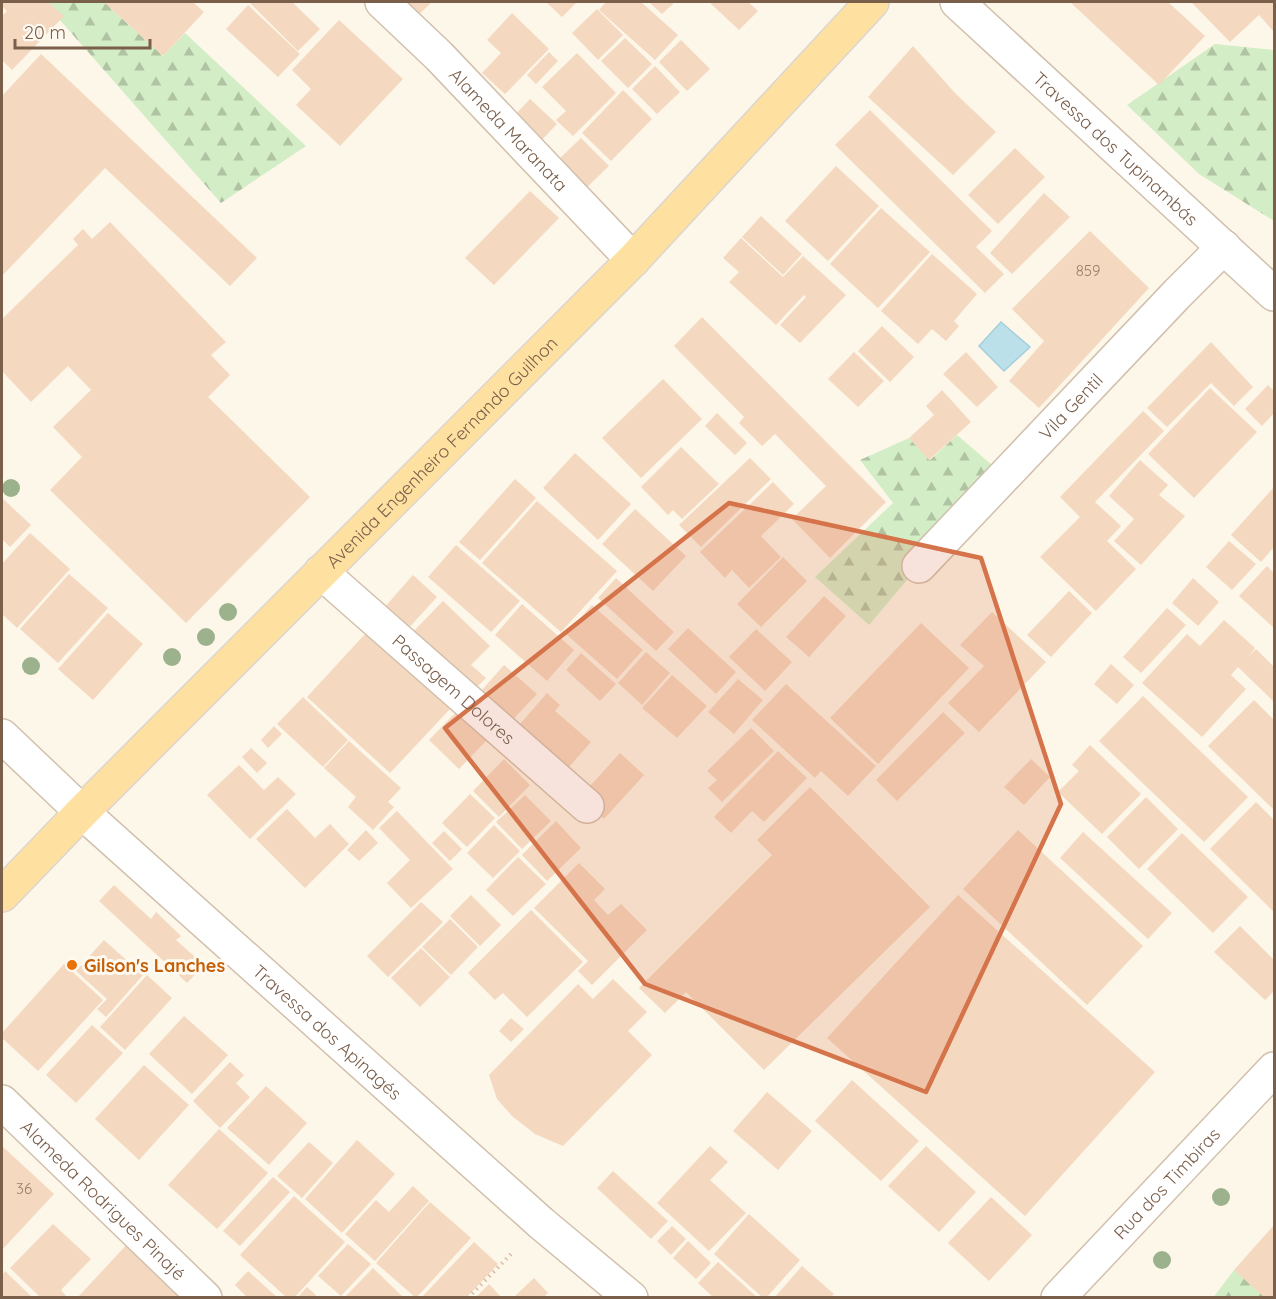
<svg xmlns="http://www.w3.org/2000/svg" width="1276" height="1299" viewBox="0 0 1276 1299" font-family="Quicksand,sans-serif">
  <defs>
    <pattern id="forest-firs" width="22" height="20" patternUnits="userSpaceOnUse" patternTransform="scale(1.5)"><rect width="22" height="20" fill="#d3edc6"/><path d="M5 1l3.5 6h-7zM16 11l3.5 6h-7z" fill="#b0c3a3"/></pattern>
  </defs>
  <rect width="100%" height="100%" fill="#fdf7e9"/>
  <path fill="url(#forest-firs)" d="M44 2H104L163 56 185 33 306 146 221 203Z
    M1215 44 1274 50V221L1199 174 1127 105Z
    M957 435 999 471 869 625 815 577 893 503 860 460 909 438 930 460Z
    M1234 1270 1265 1297 1213 1298Z"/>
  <path fill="#bce0e9" stroke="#a2cfdb" stroke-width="1.5" d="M1001 322 1030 347 1004 371 979 346Z"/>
  <path fill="#f4d8c0" d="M2 2H48L64 16 12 70 2 60V42L4 40 2 38V16L7 11 2 6Z
    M104 2H193L204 12 163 56Z
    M249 2H292L320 29 298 51Z
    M399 2H432L416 17Z
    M546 2H577L562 17Z
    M606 2H641L678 35 655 60 599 10Z
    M649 2H675L662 14Z
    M709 2H748L758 11 739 30Z
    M1070 2H1168L1205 36 1159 85Z
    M1191 2H1274V32L1259 15 1230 42Z
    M248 5 300 54 278 77 226 29Z
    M597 9 623 35 598 60 572 33Z
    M512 13 549 49 505 94 482 73 501 53 487 40Z
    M339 20 403 79 340 146 296 105 311 89 292 70Z
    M625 38 652 64 628 88 601 61Z
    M681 40 710 69 687 91 659 62Z
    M913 46 955 93 996 132 953 175 868 97Z
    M549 52 558 61 536 84 527 75Z
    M577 53 616 93 573 136 556 120 566 111 542 87Z
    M41 54 257 258 230 286 105 168 2 276V96Z
    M655 66 680 92 657 114 632 89Z
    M623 90 652 119 611 161 582 133Z
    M530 99 557 124 538 144 511 119Z
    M870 110 992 231 976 247 1004 274 985 293 835 145Z
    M581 138 609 166 584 190 556 162Z
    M1015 148 1045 177 998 224 968 195Z
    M836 166 879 206 828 261 785 221Z
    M530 191 559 218 494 285 465 258Z
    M1044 193 1070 217 1012 274 990 253Z
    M881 208 930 252 878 308 830 264Z
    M761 216 802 254 783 275 742 237Z
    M110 222 226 342 211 355 230 375 208 397 310 497 186 623 50 490 82 457 53 427 91 390 68 366 31 402 2 371V319L78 245 73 239 83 229 92 239Z
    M1090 231 1149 288 1039 408 1009 381 1044 341 1012 309Z
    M741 238 783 277 803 256 846 295 800 343 780 325 806 297 804 295 776 325 729 282 739 272 723 258Z
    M932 254 977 294 954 321 959 326 946 341 932 329 918 344 881 311Z
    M702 317 886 502 830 558 792 519 826 486 775 434 762 446 739 423 744 417 674 346Z
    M882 326 914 357 890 382 858 351Z
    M1211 342 1253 387 1234 406 1211 383 1167 427 1147 408Z
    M854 352 884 381 858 407 828 379Z
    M966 352 998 387 977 407 943 374Z
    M663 379 702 419 641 478 602 438Z
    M1268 385 1274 391V413L1262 426 1245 409Z
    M1210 388 1257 432 1194 498 1148 454Z
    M942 390 971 422 929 460 909 438 934 415 926 406Z
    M1143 411 1164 431 1095 502 1121 526 1107 541 1136 569 1096 611 1040 557 1080 517 1060 497Z
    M717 413 747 443 735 455 705 426Z
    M681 447 719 484 682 519 673 510 668 515 641 487Z
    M575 453 631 504 598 540 543 488Z
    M750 458 771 479 701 547 679 525Z
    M1140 460 1168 485 1159 495 1185 516 1141 565 1114 541 1134 519 1109 496Z
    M515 479 536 498 480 560 459 542Z
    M773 482 794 504 761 536 781 557 749 588 732 570 725 578 700 552Z
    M1274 487V547L1261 562 1231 535Z
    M2 498 31 525 10 547 2 539Z
    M537 501 617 571 561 632 482 563Z
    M635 509 686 556 653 591 602 544Z
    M30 533 70 569 17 628 2 614V564Z
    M1229 541 1256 564 1232 590 1206 567Z
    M456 545 520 601 491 632 428 577Z
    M783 557 807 581 761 627 737 604Z
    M1267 566 1274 573V628L1239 596Z
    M69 574 108 608 58 663 20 629Z
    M413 575 437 597 407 630 383 609Z
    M616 578 674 632 656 651 598 598Z
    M1193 578 1219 602 1198 626 1172 603Z
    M1069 591 1092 613 1051 657 1027 635Z
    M824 596 846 616 809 657 786 637Z
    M443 601 490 646 471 665 486 678 470 694 409 636Z
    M522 604 574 650 547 681 495 635Z
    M592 605 643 650 617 679 566 634Z
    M1167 608 1186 625 1141 673 1123 657Z
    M992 612 1046 662 979 732 948 703 984 666 960 645Z
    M108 613 143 644 93 700 58 669Z
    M1224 620 1255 648 1249 656 1256 649 1274 667V702L1238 667 1231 675 1246 689 1202 737 1142 683 1187 634 1200 646Z
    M921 623 969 668 878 764 830 718Z
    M688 628 736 672 716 694 668 649Z
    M756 629 792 662 765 691 729 657Z
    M366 633 450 709 390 773 307 697Z
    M646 652 670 673 642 705 618 683Z
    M581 653 616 684 600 701 566 670Z
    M1111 664 1134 685 1117 704 1094 684Z
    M504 665 537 694 506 727 474 699Z
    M672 675 707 706 677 738 642 708Z
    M738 679 763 700 734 734 708 712Z
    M786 684 876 766 848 796 821 771 815 778 752 720Z
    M547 693 560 705 555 711 591 742 562 775 513 732Z
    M1143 696 1248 797 1204 842 1099 741Z
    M303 697 348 740 323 767 277 724Z
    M1254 700 1274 720V810L1208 746Z
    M457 711 487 740 459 769 429 740Z
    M943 712 965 733 897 801 876 780Z
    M274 726 282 734 268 748 261 740Z
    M751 728 774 751 722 802 708 788 717 780 707 771Z
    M349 741 401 788 388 802 394 807 373 830 348 807 356 797 324 768Z
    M1090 745 1141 794 1102 834 1058 792 1079 771 1072 765Z
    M251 748 267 763 257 773 242 757Z
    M778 751 807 778 764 822 752 811 731 833 714 817Z
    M620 753 644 775 604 819 580 797Z
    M504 759 530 785 499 817 473 791Z
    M1031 759 1050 777 1024 805 1004 787Z
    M239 765 264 790 278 777 296 794 250 839 207 795Z
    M810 787 930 907 764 1070 686 992 665 1013 639 988 772 855 757 840Z
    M470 794 495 818 467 847 442 823Z
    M525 795 551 821 522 849 496 822Z
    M1146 797 1178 829 1139 869 1107 837Z
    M1256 802 1274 820V912L1210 849Z
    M287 809 315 838 330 824 349 844 305 888 256 839Z
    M397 811 453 869 411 908 387 883 410 860 379 828Z
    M556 821 581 848 547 881 522 855Z
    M494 825 520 851 493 878 467 853Z
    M366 830 378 843 359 861 347 850Z
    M1018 830 1143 946 1087 1005 963 889Z
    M444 831 462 849 450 861 432 843Z
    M1083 832 1172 913 1148 939 1060 858Z
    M1182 833 1248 897 1213 933 1147 869Z
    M518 857 546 884 513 916 486 890Z
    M579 863 605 889 594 900 608 915 621 904 647 930 592 985 578 971 588 961 534 908Z
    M114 885 151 919 156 912 181 936 176 940 204 965 187 983 99 901Z
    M471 895 501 925 480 946 450 916Z
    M958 895 1155 1072 1025 1216 827 1038Z
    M421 902 443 922 388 977 367 956Z
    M531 910 583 962 527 1017 503 993 495 1000 468 973Z
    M450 919 478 947 451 975 422 947Z
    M1240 926 1274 960V991L1265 1000 1214 952Z
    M104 940 143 975 106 1017 97 1009 107 999 76 971Z
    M421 948 450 977 420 1007 391 978Z
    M64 964 103 1000 38 1071 2 1038V1033Z
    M147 975 172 998 125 1050 100 1027Z
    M613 979 647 1012 628 1031 652 1055 563 1146 535 1134 512 1116 497 1099 489 1075 578 984 593 999Z
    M184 1016 228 1055 192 1094 149 1054Z
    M511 1018 524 1029 511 1042 499 1031Z
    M92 1025 123 1053 76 1103 46 1075Z
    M230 1062 244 1075 236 1083 250 1097 220 1128 193 1101Z
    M144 1065 189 1105 139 1160 95 1119Z
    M852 1080 919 1141 881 1181 815 1121Z
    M266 1086 307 1123 269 1165 227 1128Z
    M767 1092 812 1131 778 1170 733 1131Z
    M219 1129 268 1173 217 1229 168 1185Z
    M357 1140 395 1174 342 1233 305 1199Z
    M309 1142 333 1163 302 1198 277 1176Z
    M2 1146 54 1194 2 1250Z
    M710 1146 728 1162 710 1180 746 1213 709 1251 657 1203Z
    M926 1146 976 1192 939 1232 888 1186Z
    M613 1171 668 1221 651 1239 597 1188Z
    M273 1177 290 1192 240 1246 223 1231Z
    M413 1186 429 1201 375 1261 345 1234 376 1200 389 1212Z
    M294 1196 345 1242 294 1298H287L240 1255Z
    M991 1197 1032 1235 989 1281 948 1243Z
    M430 1202 471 1238 416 1298 376 1263Z
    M749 1214 800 1260 766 1298H763L714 1254Z
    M53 1224 91 1259 61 1290 66 1296 65 1298H41L10 1268Z
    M1274 1225V1298H1265L1234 1270Z
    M672 1226 686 1239 671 1255 657 1241Z
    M132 1239 189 1298H77Z
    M688 1241 711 1263 696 1279 673 1258Z
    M474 1242 498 1264 466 1298H421Z
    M348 1244 371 1264 341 1296 318 1276Z
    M718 1262 758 1298H714L698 1283Z
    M802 1266 834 1294 830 1298H774Z
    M373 1268 404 1298H344Z
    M5 1271 33 1298H2V1275Z
    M248 1271 278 1298H248L235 1285Z
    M534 1278 548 1293 543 1298H513Z
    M489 1284 502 1298H475Z
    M307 1287 316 1295 314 1298H297Z"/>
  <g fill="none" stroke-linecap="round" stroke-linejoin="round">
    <defs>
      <g id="minor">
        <path id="s1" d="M382 2 439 56 633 260"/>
        <path id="s2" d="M957 2 1274 294"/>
        <path id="s3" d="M919 566 1177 294 1224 247"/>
        <path id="s4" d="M321 572 587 806"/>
        <path id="s5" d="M2 736 82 812 541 1223 631 1298"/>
        <path id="s6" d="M2 1102 205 1298"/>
        <path id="s7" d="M1058 1298 1274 1069"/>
      </g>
      <g id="major">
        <path id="s8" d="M2 895 82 812 633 260 872 2"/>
      </g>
    </defs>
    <use href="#minor" stroke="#d1c0ad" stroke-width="36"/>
    <use href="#major" stroke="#dcd5d0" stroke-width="36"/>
    <path stroke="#dabba2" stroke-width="4" stroke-dasharray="1.5 4.5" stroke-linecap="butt" d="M468 1298 513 1252"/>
    <use href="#minor" stroke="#fff" stroke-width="33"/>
    <use href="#major" stroke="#fee1a0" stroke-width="33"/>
  </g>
  <g fill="#9cb28c">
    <circle cx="11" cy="488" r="9"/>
    <circle cx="228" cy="612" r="9"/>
    <circle cx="206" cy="637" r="9"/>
    <circle cx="172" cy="657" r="9"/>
    <circle cx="31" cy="666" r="9"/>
    <circle cx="1221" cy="1197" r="9"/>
    <circle cx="1162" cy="1260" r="9"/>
  </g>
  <path fill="#d5734a" fill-opacity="0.2" stroke="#d5734a" stroke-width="4.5" stroke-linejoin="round" d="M729 503 981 558 1061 804 926 1092 645 984 445 728Z"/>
  <circle fill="#e8710a" stroke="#fffaf1" stroke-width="2" cx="72" cy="965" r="6"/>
  <g text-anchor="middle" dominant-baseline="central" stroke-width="6" stroke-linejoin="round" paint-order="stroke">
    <g font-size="15" fill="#987d68">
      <text x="1088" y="270">859</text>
      <text x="24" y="1188">36</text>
    </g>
    <g font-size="18" fill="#7a5f4b" stroke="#fffaf1">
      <text stroke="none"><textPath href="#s1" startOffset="180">Alameda Maranata</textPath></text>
      <text stroke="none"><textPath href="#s2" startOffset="216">Travessa dos Tupinambás</textPath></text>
      <text stroke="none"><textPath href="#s3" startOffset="220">Vila Gentil</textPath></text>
      <text stroke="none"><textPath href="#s8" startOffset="624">Avenida Engenheiro Fernando Guilhon</textPath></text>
      <text stroke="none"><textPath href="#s4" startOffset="177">Passagem Dolores</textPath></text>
      <text stroke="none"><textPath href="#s5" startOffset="440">Travessa dos Apinagés</textPath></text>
      <text stroke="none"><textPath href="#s7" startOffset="158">Rua dos Timbiras</textPath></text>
      <text stroke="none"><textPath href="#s6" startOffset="141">Alameda Rodrigues Pinajé</textPath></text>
    </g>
    <g font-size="18" font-weight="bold" fill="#c56008" stroke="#fffaf1" text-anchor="start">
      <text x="84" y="965">Gilson's Lanches</text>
    </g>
  </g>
  <rect width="1276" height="1299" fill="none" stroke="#7a5f4b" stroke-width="6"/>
  <path d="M15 39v9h135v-9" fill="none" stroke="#7a5f4b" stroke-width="3"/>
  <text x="24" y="39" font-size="18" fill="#7a5f4b" stroke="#fffaf1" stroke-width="4.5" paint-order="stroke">20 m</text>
</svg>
